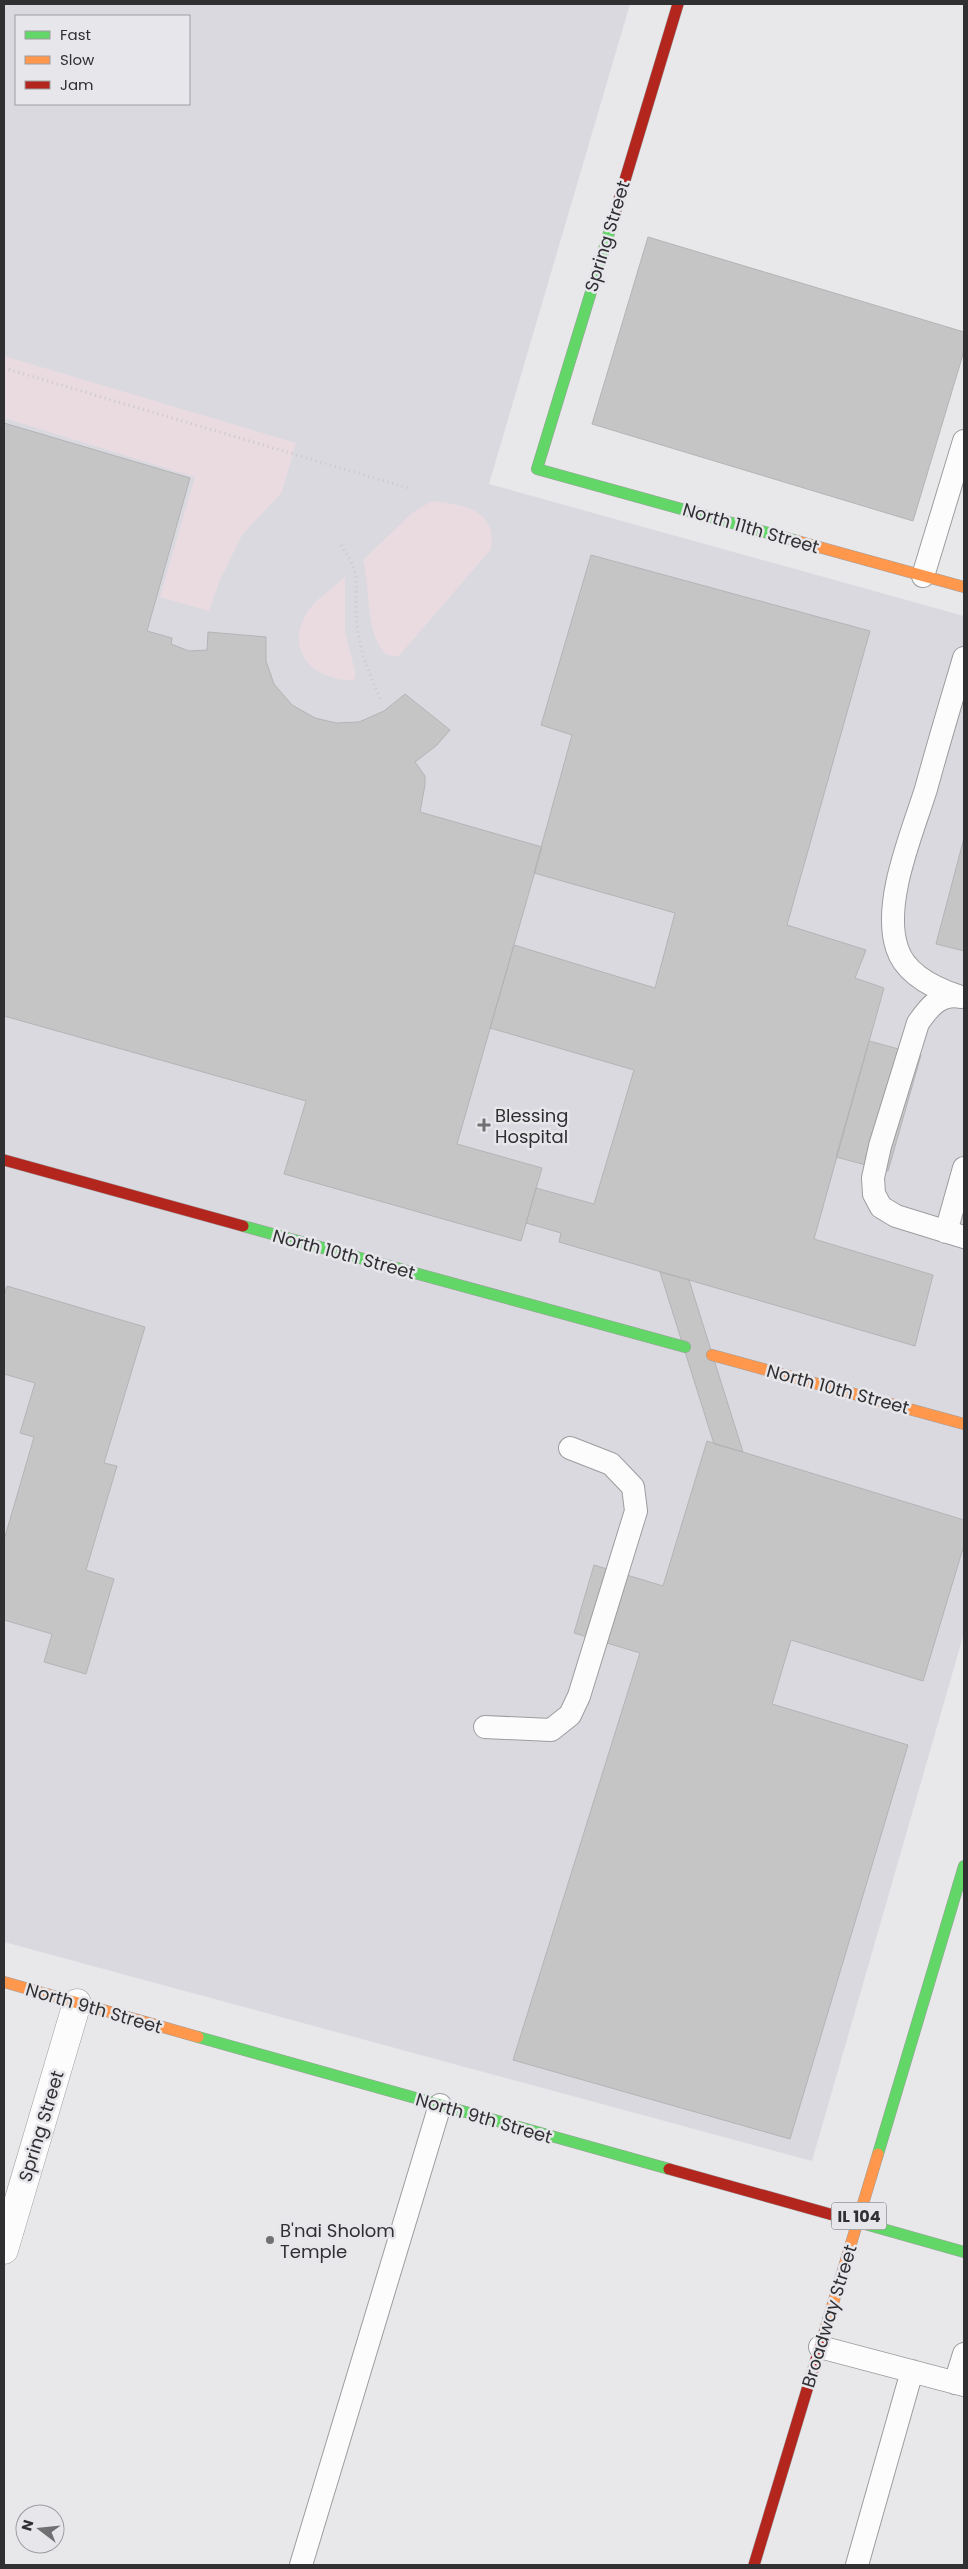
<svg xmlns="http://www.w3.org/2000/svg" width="968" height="2569" viewBox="0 0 968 2569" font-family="Poppins,sans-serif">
  <rect width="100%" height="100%" fill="#e8e8ea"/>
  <path fill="#dad9e0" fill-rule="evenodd" d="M4 4H630L489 484 964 616V1633L812 2161 4 1942ZM16 16H189V104H16Z"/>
  <path fill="#e9dbe0" d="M4 356 296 443 282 492 242 535 220 580 209 611 160 597 195 477 4 418Z
    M432 501C464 505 497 509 491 549L398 657 385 654C364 628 371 590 363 560L412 513Z
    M345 577V631L355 671V678L352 680C313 681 283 649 308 611 317 598 334 587 345 577Z"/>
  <path fill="#c5c5c6" stroke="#b4b3b5" d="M648 237 964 332V351L913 521 592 424Z
    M4 423 190 478 147 631 172 638 171 644 189 651 207 650 208 632 266 637V661L274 684 292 705 315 718 336 723 359 722 384 711 405 694 450 730 436 746 415 762 425 776V785L420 812 542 847 457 1144 542 1168 521 1241 284 1174 306 1101 4 1016Z
    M591 555 870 631 787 925 866 950 855 978 884 988 814 1239 933 1275 915 1346 559 1242 561 1233 526 1223 536 1188 594 1204 634 1070 490 1028 514 945 655 988 675 913 534 873 572 735 541 725Z
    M964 838V951L936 944Z
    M869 1041 921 1055 888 1171 836 1157Z
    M660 1272 689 1280 743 1452 714 1444Z
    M7 1286 145 1327 104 1463 117 1466 86 1570 114 1579 86 1674 44 1662 52 1634 4 1620V1540L34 1437 20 1433 35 1383 4 1374V1296Z
    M707 1441 964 1520V1545L923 1681 791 1640 772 1704 908 1745 790 2139 513 2060 640 1653 574 1633 594 1565 663 1586Z"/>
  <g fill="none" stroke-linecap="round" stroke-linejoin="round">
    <defs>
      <path id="lane" d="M923 576 964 441
        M958 996C934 988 905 974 897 948 882 903 912 834 926 789 938 745 951 702 964 658
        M961 997C940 993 929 1007 918 1023L880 1146 873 1178 874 1194 881 1207 896 1216 964 1237
        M946 1232 964 1168
        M485 1727 551 1730 570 1715 579 1696 636 1511 633 1487 611 1464 570 1448
        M820 2347 964 2385
        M955 2383 964 2354
        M301 2565 440 2105
        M857 2565 912 2371"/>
      <path id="street" d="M4 2250 77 2003"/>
      <path id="fast" d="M612 223 537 469 797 541
        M243 1226 685 1347
        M198 2037 669 2169
        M878 2154 964 1866
        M858 2222 964 2252"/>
      <path id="slow" d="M797 541 964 587
        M712 1355 964 1424
        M4 1982 198 2037
        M825 2330 878 2154"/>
      <path id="jam" d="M612 223 678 4
        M4 1160 243 1226
        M669 2169 858 2222
        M754 2565 825 2330"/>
    </defs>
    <use href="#lane" stroke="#9d9d9f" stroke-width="24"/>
    <use href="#street" stroke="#9d9d9f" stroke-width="29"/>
    <use href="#fast" stroke="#9d9d9f" stroke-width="12"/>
    <use href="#slow" stroke="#9d9d9f" stroke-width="12"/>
    <use href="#jam" stroke="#9d9d9f" stroke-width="12"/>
    <path stroke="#c9c9ca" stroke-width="3" stroke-dasharray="1 4" stroke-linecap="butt" d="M4 368 408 488
      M341 545C365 579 353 589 357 626 360 652 370 675 380 699"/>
    <use href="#lane" stroke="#fcfcfc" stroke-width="22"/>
    <use href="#street" stroke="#fcfcfc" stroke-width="28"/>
    <use href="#fast" stroke="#63d668" stroke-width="11"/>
    <use href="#slow" stroke="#ff974d" stroke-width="11"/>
    <use href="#jam" stroke="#b3261e" stroke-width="11"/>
  </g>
  <g fill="#707072" stroke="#e7e7eb" stroke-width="2">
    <path d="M481.5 1117.5h5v5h5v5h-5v5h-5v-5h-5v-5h5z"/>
    <circle cx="270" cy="2240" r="5"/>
  </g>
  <g text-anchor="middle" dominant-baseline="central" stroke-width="5" stroke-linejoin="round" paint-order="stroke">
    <rect fill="#e7e7eb" stroke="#676669" stroke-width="1" x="831.5" y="2202.5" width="55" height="27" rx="4"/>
    <g font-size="16" font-weight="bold" fill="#302f31">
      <text x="859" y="2216">IL 104</text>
    </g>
    <g font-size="18" fill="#302f31" stroke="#e7e7eb">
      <text transform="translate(607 236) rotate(-73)">Spring Street</text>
      <text transform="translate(751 528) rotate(16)">North 11th Street</text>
      <text transform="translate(344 1254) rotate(15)">North 10th Street</text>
      <text transform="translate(838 1389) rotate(15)">North 10th Street</text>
      <text transform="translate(94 2008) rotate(16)">North 9th Street</text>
      <text transform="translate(484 2118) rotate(16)">North 9th Street</text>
      <text transform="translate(41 2126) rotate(-73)">Spring Street</text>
      <text transform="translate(829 2316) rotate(-73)">Broadway Street</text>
    </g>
    <g font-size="18" fill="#302f31" stroke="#e7e7eb" text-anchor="start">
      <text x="495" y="1115">Blessing<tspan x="495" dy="21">Hospital</tspan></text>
      <text x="280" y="2230">B'nai Sholom<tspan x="280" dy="21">Temple</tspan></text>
    </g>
  </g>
  <rect width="968" height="2569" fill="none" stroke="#302f31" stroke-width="10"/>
  <rect x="15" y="15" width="175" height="90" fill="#e7e7eb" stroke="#9e9da1"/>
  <rect x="25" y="31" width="25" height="8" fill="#63d668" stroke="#9e9da1"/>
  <text x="60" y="40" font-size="15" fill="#302f31">Fast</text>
  <rect x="25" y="56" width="25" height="8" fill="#ff974d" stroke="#9e9da1"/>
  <text x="60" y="65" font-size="15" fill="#302f31">Slow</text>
  <rect x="25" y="81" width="25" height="8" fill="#b3261e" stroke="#9e9da1"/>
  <text x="60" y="90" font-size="15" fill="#302f31">Jam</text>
  <g transform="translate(40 2529) rotate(286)"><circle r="24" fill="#e7e7eb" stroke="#9e9da1"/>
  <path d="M0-4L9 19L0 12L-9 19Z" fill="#707072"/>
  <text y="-8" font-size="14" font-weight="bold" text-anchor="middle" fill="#302f31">N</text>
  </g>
</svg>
